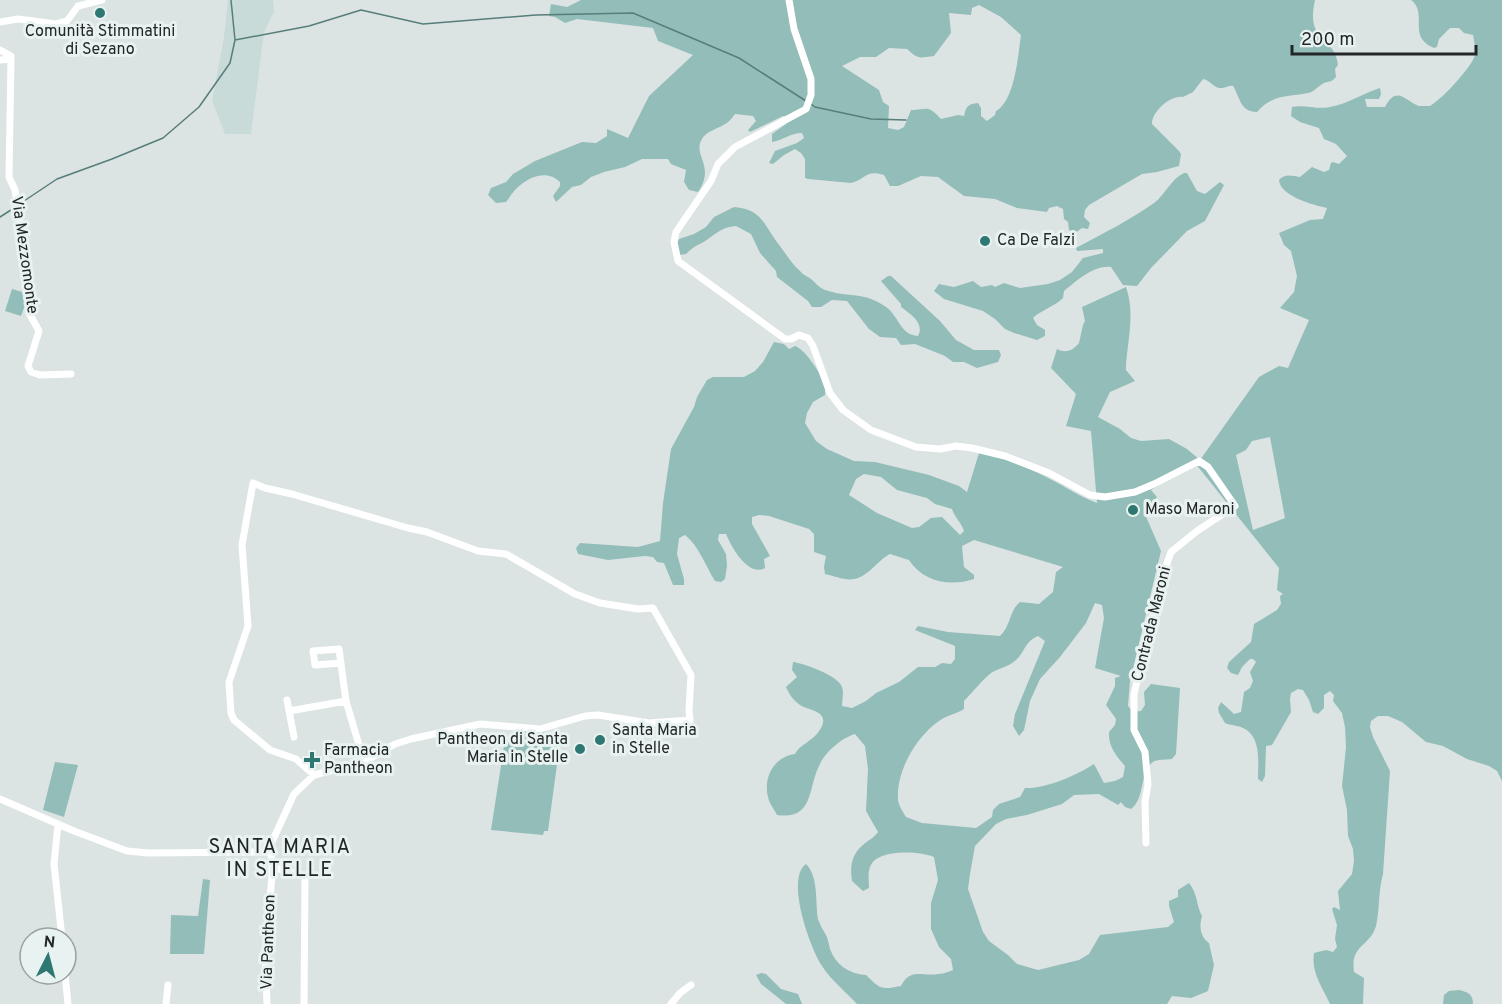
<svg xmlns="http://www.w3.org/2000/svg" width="1502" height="1004" viewBox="0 0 1502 1004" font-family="Overpass,sans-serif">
  <rect width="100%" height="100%" fill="#dbe4e3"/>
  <path fill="#c8dbd8" d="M228 0H273L274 12 264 32 251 134H225L212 101 224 37Z"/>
  <path fill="#93bdb9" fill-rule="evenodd" d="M581 0H1315C1305 44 1335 35 1338 65L1335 69 1336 77C1332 82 1330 81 1324 83 1318 86 1314 92 1308 93 1287 97 1273 94 1257 112 1240 112 1240 97 1233 86 1228 85 1225 89 1219 88 1213 87 1210 80 1203 79L1193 92 1183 97C1171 95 1152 111 1152 124L1179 151 1181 154 1179 166 1157 172 1142 174 1089 205 1085 210 1084 217 1090 223 1088 229 1082 228 1075 233 1069 230 1068 222 1064 219 1063 209 1057 206 1049 208 1047 212 1017 208 995 199 964 196 938 177 921 176 898 186H890L884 175C866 169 866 179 851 183L808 179 805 178V159L801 153 795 149 784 155 773 164 769 163 775 151 797 143 804 138 802 133C790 133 784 140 772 142V134L786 124 787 117 783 116 750 132 748 130 756 121 753 116 735 114C732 118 729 122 725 124 718 129 706 131 702 139 692 155 716 166 698 192L689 190 684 182 686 170 671 164 668 159H642L625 167 604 172 591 177 581 185 572 187 556 202 553 196 560 186V182C546 168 526 178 515 190 511 194 509 199 506 202L496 203 488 195 491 188 506 182 513 174 535 161 582 142 596 143 607 136V129L628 138 649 96 693 55 658 41 653 28 577 19 565 23 555 17 549 16 551 4 567 7ZM979 5 1001 17 1021 35C1018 56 1015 100 996 111L995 115 987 121 981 116V108L978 103C968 104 966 106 964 116L958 115 941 119C927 104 928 110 911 110L904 127 898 130 888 128 889 106 883 102 879 90 842 66 860 57H876L889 48 907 49C920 61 920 57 934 56L951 33 949 13 971 15 972 8Z
    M1411 0H1502V781L1497 771 1489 766 1467 759 1443 746 1426 742 1402 722 1388 716H1378L1371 721 1370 727 1373 737 1390 771 1383 874C1378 891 1380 909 1376 926 1370 947 1350 944 1354 972L1364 978 1363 1004H1330C1322 986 1311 973 1314 953L1326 950 1333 952 1337 947 1335 939 1337 925 1332 909 1334 907 1340 910 1338 891 1352 874 1354 861 1353 849 1348 836 1347 810 1342 786 1346 747 1345 727 1342 713 1333 701 1334 695 1330 691 1324 695V708L1318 714 1313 712 1309 700 1303 690 1298 689 1291 693 1290 699 1291 712 1272 745 1266 746 1265 776 1262 782 1258 779C1258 764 1261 742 1248 731 1241 725 1232 726 1225 723L1219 713 1218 708 1221 702 1234 714 1241 712 1244 692 1250 688 1253 681 1250 672 1256 662 1253 659H1250L1242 667 1238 675 1231 673 1227 668 1229 662 1251 642 1254 624 1277 610 1281 604 1280 596 1283 594 1277 590 1279 568 1195 463 1151 490 1157 497 1144 512 1161 551 1130 681 1128 706 1133 712 1141 711 1145 705 1144 692 1151 684 1180 688 1176 754 1172 759C1166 760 1157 759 1153 762 1139 771 1146 798 1131 809L1125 807 1121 802 1118 805 1099 794 1074 795 1062 804 1027 815 1006 819 996 824 975 846 970 874 968 889 983 932 989 941 1008 955 1017 964 1038 970 1079 960 1089 954 1100 935 1168 927 1174 922 1169 906V901L1178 897V890L1189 883C1198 894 1196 905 1202 916 1199 926 1200 937 1209 943L1214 965 1208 991 1191 998 1172 996 1167 1004H857C846 992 831 980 822 966 810 948 785 879 806 864 819 877 815 902 818 919 820 925 823 930 826 935 828 939 829 945 830 949 836 965 849 974 866 975 880 989 881 990 901 986 911 967 921 977 938 974 943 974 948 972 953 970L951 959 939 947 931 929V903L938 880 934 857C920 851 879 849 871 865 867 872 869 880 869 888L863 891 852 881C850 867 851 855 863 845 868 840 874 838 878 832L866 811 868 769 865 746 855 734C842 738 826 751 820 764 807 788 815 820 777 815 774 809 769 803 768 797 763 777 774 757 795 754 801 743 813 742 821 728 830 711 810 711 800 705 793 700 789 694 786 687L797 677 792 670 793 662C803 663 839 676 842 687 844 693 842 700 842 706L852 708 866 701 876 693 899 682 918 667H935L942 663 951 664 955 659V646L915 630 918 626 948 632 1000 636C1011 626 1009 611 1020 602L1039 604 1053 592 1056 572 1063 567 974 540 962 546 964 567 974 575V579C950 587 923 582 909 560L890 554C878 560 868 577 854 579 846 581 834 576 825 574L824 567 826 556 814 552V534L809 529 769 516 759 515 752 517V524L770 556 764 559 765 568C748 577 732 548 726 534H719L718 540 726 554 727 566 725 579 721 582 715 581C705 565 699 546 685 535L679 538 677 554 684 579V585H673L664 563 657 562 653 557 645 556 608 560 578 554 576 548 580 543 638 547 660 541 663 503 671 449 694 407 697 397 707 380 713 377H744L755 371 763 362 774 342 784 344 789 349 795 346C805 349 822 375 825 385 825 387 825 393 825 395L813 402 807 413 805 423 816 441 827 449 854 461 875 462 929 475 959 486 967 492 979 453C1004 457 1028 467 1050 479 1068 488 1078 496 1097 503L1091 431 1066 426 1076 394 1051 368 1057 349C1067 354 1073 350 1079 343L1083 325 1085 321 1082 307 1126 287C1135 313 1128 338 1126 365V370L1135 381 1110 392 1098 417 1120 429 1131 438 1141 441 1169 439 1187 449 1200 460 1259 377 1279 366 1288 368 1309 320 1280 308 1294 292 1297 276 1291 251 1284 245 1279 233 1310 220 1323 219 1327 208C1313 205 1280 196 1279 180 1285 173 1292 176 1300 177L1312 167 1324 172 1329 170 1331 163 1333 162 1339 164 1347 156 1336 144 1324 139 1319 128 1300 122 1291 116 1292 107C1304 104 1318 110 1330 107 1348 104 1363 93 1380 88L1381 94 1379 99H1365L1367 107H1385C1397 84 1406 102 1419 106 1423 106 1426 106 1430 106 1441 100 1472 67 1475 55 1476 49 1474 41 1473 35L1464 33 1459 28H1450L1439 39 1437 47 1434 48C1406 36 1429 14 1411 0ZM1270 437 1285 518 1253 530 1236 455 1246 450 1252 441ZM864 474 881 477 897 490 927 498 935 504 952 509C955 518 961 522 964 531L960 535 942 517 931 518 919 527 912 528 877 513 849 495 856 479ZM1095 603 1102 605 1104 618 1095 668 1121 676 1115 678V686L1106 705 1116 719 1115 725 1109 732C1108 746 1116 756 1125 766L1123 777 1115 781 1104 783 1094 764C1077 775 1046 789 1025 788L1020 797 999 804 993 810 992 817 976 828 922 823 906 817C903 812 899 806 898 800 896 771 916 737 939 721 947 715 956 714 964 709V701C973 692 981 681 991 673 999 668 1009 667 1016 660 1025 652 1025 641 1038 636L1045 641 1015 714 1013 726 1019 736 1024 730 1030 701 1040 679 1060 657 1086 623Z
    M1184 173H1187L1197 191 1205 194 1220 182 1224 185 1205 221 1187 231 1151 268 1137 286 1123 285 1111 267C1095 264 1076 281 1064 291L1063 298C1055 306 1038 312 1033 318L1037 325 1045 330V336L1037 340 1014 333 1005 329 995 319 983 311 944 299 934 291 939 284 954 287 973 281 981 287 992 285 995 287 1004 283 1020 288 1048 284 1060 280 1072 272 1083 258 1103 253V249L1077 251 1076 248C1102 234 1130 220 1154 203 1165 195 1171 179 1184 173Z
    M734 207C763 209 764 226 780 246 786 254 792 264 800 271 803 275 807 276 811 279 816 283 818 287 825 290 848 298 864 291 886 307 899 316 900 335 918 336 925 324 911 314 901 307V304L881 281 888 276H891L940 321 956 340 974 350H999L1001 355 998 362 977 368 964 362H953L945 356 915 344 901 345 896 338 880 337 869 329 847 301 832 300 821 307H812L808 301 777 277 776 271 760 253 751 234 736 226C720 227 714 236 702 243 695 246 692 248 686 254L679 255 676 246 679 239 694 234 706 227 714 217Z
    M12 289 29 294 21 316 5 311Z
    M523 728 558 735 556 749 559 750 548 831H544L543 835 491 830 505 740 522 741Z
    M55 762 78 765 64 817 43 810Z
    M203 879 210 880 204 954H170L171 915 198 916Z
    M761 973 766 974 781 989 798 994 802 1004H786L761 984 756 975Z
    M1459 990C1468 992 1473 994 1473 1004H1443L1444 995 1449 991Z"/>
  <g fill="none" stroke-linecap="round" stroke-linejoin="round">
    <path stroke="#567e7a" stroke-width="1.5" d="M235 40 309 26 361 10 423 24 536 15 633 13 739 58 806 101
      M811 104 815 107 871 119 906 120
      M21 203 57 179 112 159 163 138 199 107 230 63 235 40 231 0
      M0 217 14 208"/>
    <path stroke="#fff" stroke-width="7" d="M789 0 794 29 811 79V95L806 109 735 147 718 164 711 181 676 232 674 242 678 261 785 339H791L799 335 808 338 813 346 830 393 843 410 871 430 916 447 940 449 956 446 972 448 1005 456 1049 473 1090 495 1105 497 1135 492 1154 484 1199 461 1208 467 1235 506 1197 531 1171 552 1164 572 1134 694V730L1145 752 1148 784 1145 802 1146 843
      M0 22 18 19 56 24 67 21 78 6 102 0
      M0 50 11 56V59L0 60
      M11 59 9 177 15 190 31 295 29 313 39 331 28 366 31 372 40 375 71 374
      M341 663 315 665 313 651 339 649 346 701 364 762
      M287 700 294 737
      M289 711 346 701
      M0 799 74 831 127 851 148 853 271 852
      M58 824 54 864 62 938
      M272 867 305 876 304 1004
      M65 974 68 1004
      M166 1004 168 985
      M267 1004 265 950 272 876 271 844 294 794 314 775 364 762 395 744 411 739 480 724 540 729 585 716 598 715 649 723 690 720 689 711 691 675 653 608 638 609 600 603 575 594 506 554 478 551 427 532 408 528 292 494 265 488 253 483 242 545 248 626 229 682 231 713 234 720 270 750 296 759 314 775
      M671 1004 680 993 691 985"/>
  </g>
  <g fill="#2e7772" stroke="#e8f2f0" stroke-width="2">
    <circle cx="100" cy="13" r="6"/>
    <circle cx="985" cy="241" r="6"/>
    <circle cx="1133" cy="510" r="6"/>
    <circle cx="600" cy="740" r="6"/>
    <circle cx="580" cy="749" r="6"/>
    <path d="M309 751h6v6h6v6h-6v6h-6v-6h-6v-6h6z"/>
  </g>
  <g text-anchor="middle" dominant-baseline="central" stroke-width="6" stroke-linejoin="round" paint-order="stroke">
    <g font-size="16" fill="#222626" stroke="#e8f2f0" text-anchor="start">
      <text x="100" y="32" text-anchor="middle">Comunità Stimmatini<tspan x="100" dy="18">di Sezano</tspan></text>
      <text x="997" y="241">Ca De Falzi</text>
      <text x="1145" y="510">Maso Maroni</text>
      <text x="612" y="731">Santa Maria<tspan x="612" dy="18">in Stelle</tspan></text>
      <text x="568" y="740" text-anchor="end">Pantheon di Santa<tspan x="568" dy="18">Maria in Stelle</tspan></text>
      <text x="324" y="751">Farmacia<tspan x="324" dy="18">Pantheon</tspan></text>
    </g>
    <g font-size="16" fill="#222626" stroke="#e8f2f0">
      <text transform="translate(24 255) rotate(82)">Via Mezzomonte</text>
      <text transform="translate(1152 624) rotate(-76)">Contrada Maroni</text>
      <text transform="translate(269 942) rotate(-88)">Via Pantheon</text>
    </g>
    <g font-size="20" letter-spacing="1.5" fill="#222626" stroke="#e8f2f0">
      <text x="280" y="848">SANTA MARIA<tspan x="280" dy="23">IN STELLE</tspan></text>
    </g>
  </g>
  <g transform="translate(48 956) rotate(6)"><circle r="28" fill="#e8f2f0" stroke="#99a09f" stroke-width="1.5"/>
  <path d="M0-4.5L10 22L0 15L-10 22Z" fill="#2e7772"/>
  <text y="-9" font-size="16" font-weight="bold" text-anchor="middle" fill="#222626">N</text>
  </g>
  <path d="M1292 45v9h184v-9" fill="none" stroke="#222626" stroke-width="3"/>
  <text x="1301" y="45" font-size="18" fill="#222626" stroke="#e8f2f0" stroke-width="4.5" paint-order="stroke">200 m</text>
</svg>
